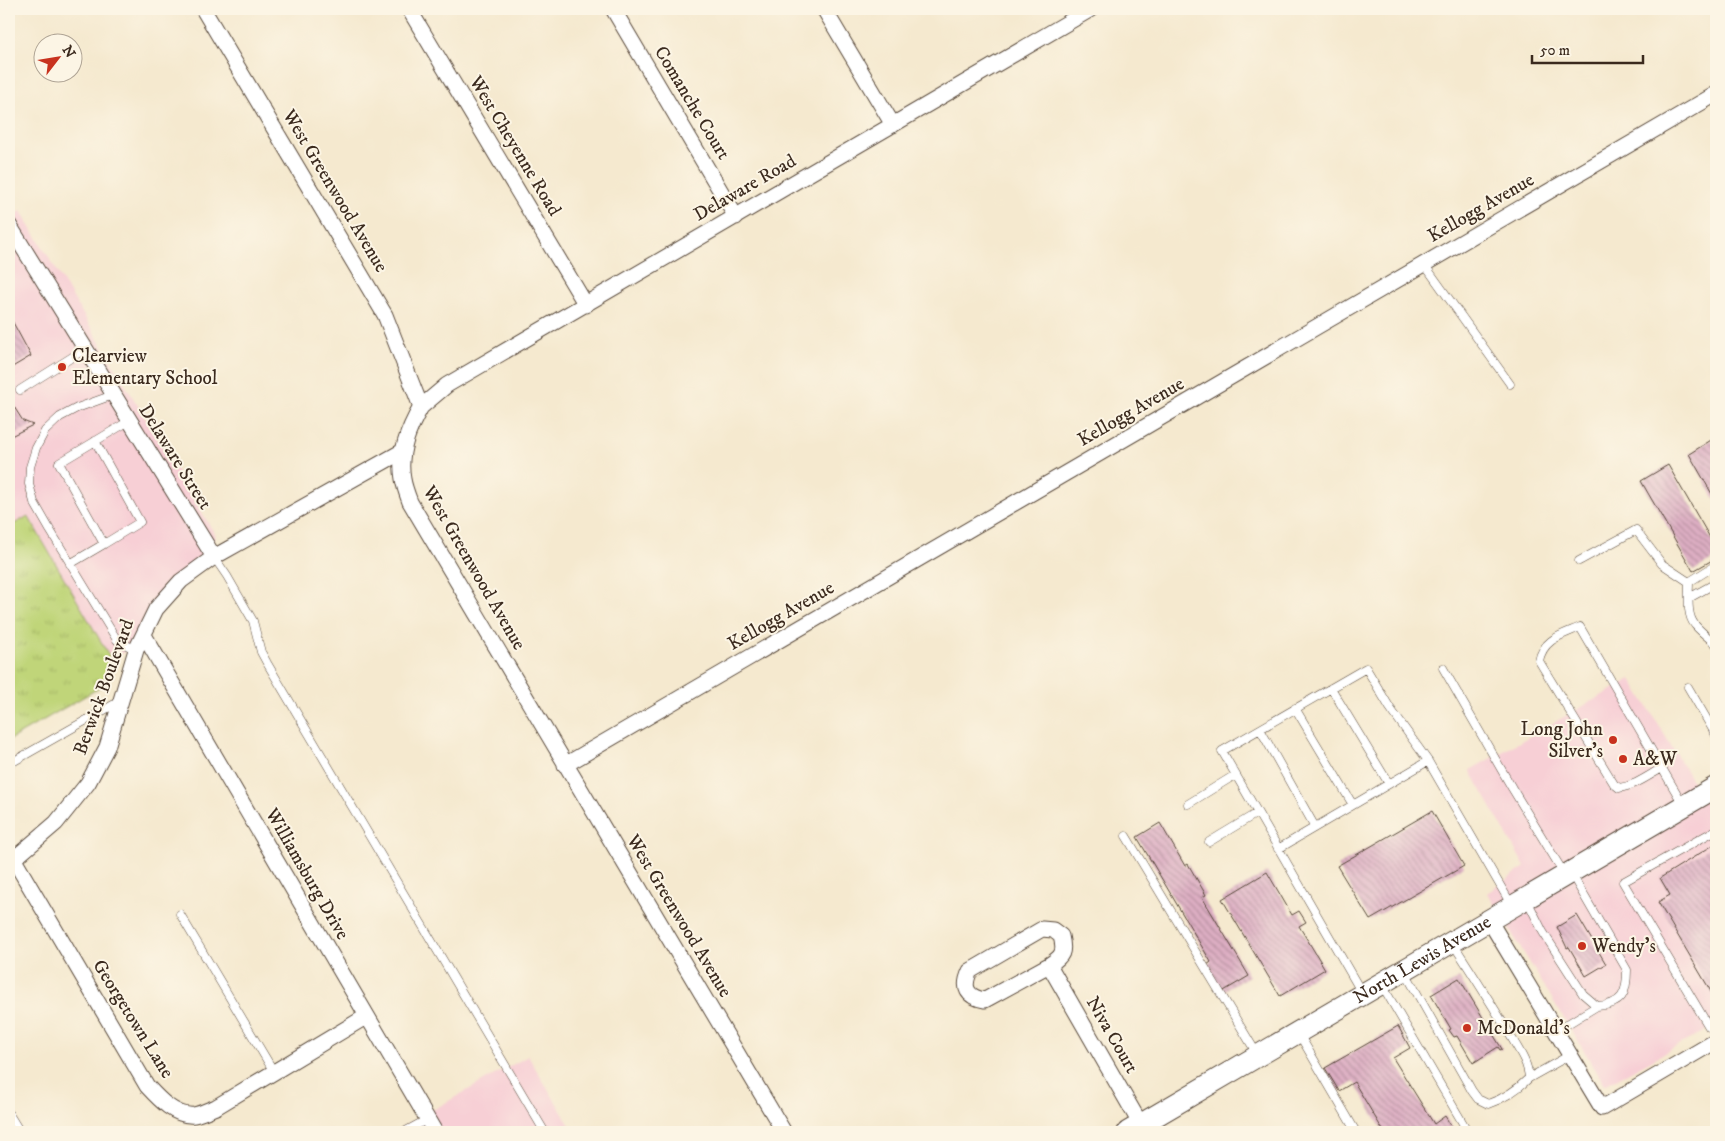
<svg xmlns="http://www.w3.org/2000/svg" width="1725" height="1141" viewBox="0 0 1725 1141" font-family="'IM FELL DW Pica',serif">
  <defs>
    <pattern id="park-tufts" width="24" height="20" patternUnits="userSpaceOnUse" patternTransform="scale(1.25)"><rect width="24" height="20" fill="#c0d579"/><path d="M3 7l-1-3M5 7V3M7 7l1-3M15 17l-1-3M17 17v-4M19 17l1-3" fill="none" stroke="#a6b768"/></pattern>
    <pattern id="building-back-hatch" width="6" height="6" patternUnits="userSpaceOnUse" patternTransform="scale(1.25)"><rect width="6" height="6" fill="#ddaec3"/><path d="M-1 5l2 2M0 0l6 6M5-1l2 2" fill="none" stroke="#b48e9e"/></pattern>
  </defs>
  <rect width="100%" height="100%" fill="#fcf5e5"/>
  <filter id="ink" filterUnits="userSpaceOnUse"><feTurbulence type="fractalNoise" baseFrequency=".02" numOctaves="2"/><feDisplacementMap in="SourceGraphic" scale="10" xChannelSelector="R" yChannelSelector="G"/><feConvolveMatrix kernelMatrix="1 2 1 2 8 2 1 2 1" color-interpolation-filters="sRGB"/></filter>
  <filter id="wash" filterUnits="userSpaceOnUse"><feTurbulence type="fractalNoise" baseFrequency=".0096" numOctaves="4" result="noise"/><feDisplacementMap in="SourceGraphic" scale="20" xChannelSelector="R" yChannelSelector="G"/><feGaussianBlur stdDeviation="1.12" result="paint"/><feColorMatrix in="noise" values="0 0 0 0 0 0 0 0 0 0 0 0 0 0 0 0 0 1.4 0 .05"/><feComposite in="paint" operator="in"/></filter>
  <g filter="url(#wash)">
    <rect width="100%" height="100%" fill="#f5e9cf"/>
    <path fill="#f7cfd5" d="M21 211 216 536 114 664 28 516 9 527V218Z
      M1631 679 1709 809 1716 805V1025L1605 1085 1487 893 1525 867 1470 770Z
      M528 1056 574 1132H394Z"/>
    <path fill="url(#park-tufts)" stroke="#7e804c" d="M28 516 114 664 104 685 9 740V527Z"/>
    <g id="blocks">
      <path fill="url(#building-back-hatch)" d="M9 315 31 356 9 369Z
        M9 399 23 421 33 425 9 437Z
        M1716 437V501L1689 454Z
        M1668 465 1716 548V558L1693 571 1641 481Z
        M1432 811 1464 866 1370 920 1337 866Z
        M1160 823 1185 866 1188 864 1206 895 1202 897 1249 976 1222 992 1207 965 1211 962 1137 837Z
        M1715 844 1716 846V1000L1658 902 1670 895 1660 878Z
        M1267 872 1292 915 1299 911 1306 922 1299 926 1325 969 1280 996 1222 899Z
        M1577 915 1606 964 1586 976 1569 947 1567 948 1557 927Z
        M1459 978 1502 1049 1500 1050 1498 1047 1473 1063 1457 1036 1454 1037 1449 1030 1451 1029 1431 995Z
        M1398 1026 1410 1048 1393 1058 1434 1124 1445 1116 1455 1132H1384L1354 1082 1339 1091 1325 1068Z"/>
    </g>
  </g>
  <g filter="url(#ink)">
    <use href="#blocks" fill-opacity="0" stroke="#574739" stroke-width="1"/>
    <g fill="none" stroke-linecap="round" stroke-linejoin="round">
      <defs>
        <path id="lane" d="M1424 264 1510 384
          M20 390 85 349
          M113 395 77 408 60 417 45 431 36 448 30 467 29 484 34 502 50 530 117 640 136 650
          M95 441 140 522 104 544
          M214 557 227 576 253 621 261 652 267 663 543 1129 544 1132
          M1579 561 1636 530 1662 564 1689 582
          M70 564 104 544 59 463 129 421
          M1716 565 1689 582C1689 595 1686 615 1695 625 1701 632 1709 638 1716 644
          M1689 598 1716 583
          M1443 668 1512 788 1565 875
          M1688 687 1716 735
          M1331 688 1389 784
          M1295 708 1353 805
          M1260 729 1315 827
          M9 764 120 701
          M1662 768C1648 776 1635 786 1619 788L1614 784 1539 661C1543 639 1562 635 1580 627L1684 806
          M1188 804 1235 775
          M1716 830 1623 882 1709 1027 1716 1023
          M1126 836 1257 1054
          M1209 842 1257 813
          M1278 849 1428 761
          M1527 900 1543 932 1583 994 1597 1006C1623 1005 1627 993 1627 970L1571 873
          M180 914 274 1072
          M1405 972 1472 1091 1478 1099 1488 1104C1503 1099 1517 1090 1529 1078 1528 1062 1518 1049 1510 1035 1492 1004 1472 973 1452 942
          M1382 985 1468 1132
          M1362 993 1222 751 1366 668 1390 708 1428 761 1512 906
          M1556 1031 1597 1006
          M1299 1034 1356 1132
          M1529 1078 1570 1055
          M9 1114 20 1132
          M404 1132 428 1119"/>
        <path id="street" d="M203 9 385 315 421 407C409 428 398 453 403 479 404 486 407 494 410 502L784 1132
          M409 9 586 305
          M613 9 736 217
          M824 9 893 125
          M9 225 214 557
          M421 407 447 385 1091 9
          M144 635 435 1132
          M565 765 1716 94
          M13 858 147 1086C158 1098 175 1117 194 1115 201 1114 210 1109 216 1107L367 1016
          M9 860 21 853 56 823 88 783 107 747 136 650 156 609 181 581 214 557 403 451
          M1489 920 1602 1108 1716 1041
          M1049 965C1063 956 1065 952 1061 936L1053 930 1042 929 970 971C962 988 967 997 985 1000L1049 965 1141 1125"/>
        <g id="secondary">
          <path id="s1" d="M1128 1132 1716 787"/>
        </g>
      </defs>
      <use href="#lane" stroke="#574739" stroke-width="9"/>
      <use href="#street" stroke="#574739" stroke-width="17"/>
      <use href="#secondary" stroke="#574739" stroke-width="23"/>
      <use href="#lane" stroke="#fff" stroke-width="8"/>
      <use href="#street" stroke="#fff" stroke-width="15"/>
      <use href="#secondary" stroke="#fff" stroke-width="21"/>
    </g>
  </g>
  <g fill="#c8321e" stroke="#fcf5e5" stroke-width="2">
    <circle cx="62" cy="367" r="5"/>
    <circle cx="1613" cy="740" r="5"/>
    <circle cx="1623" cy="759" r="5"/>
    <circle cx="1582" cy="946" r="5"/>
    <circle cx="1467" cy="1028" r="5"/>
  </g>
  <g text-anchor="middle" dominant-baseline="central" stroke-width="4" stroke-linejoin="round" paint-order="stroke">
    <g font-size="19" fill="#3b2a1e" stroke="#fcf5e5">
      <text transform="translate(692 103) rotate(59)">Comanche Court</text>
      <text transform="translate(515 146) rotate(59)">West Cheyenne Road</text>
      <text transform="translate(745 188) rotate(-30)">Delaware Road</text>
      <text transform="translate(335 191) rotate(59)">West Greenwood Avenue</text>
      <text transform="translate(1481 208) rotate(-30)">Kellogg Avenue</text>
      <text transform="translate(1131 412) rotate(-30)">Kellogg Avenue</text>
      <text transform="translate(175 457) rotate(58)">Delaware Street</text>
      <text transform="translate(474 568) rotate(60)">West Greenwood Avenue</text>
      <text transform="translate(781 616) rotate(-30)">Kellogg Avenue</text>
      <text transform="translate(104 687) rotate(-70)">Berwick Boulevard</text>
      <text transform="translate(307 874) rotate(60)">Williamsburg Drive</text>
      <text transform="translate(679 916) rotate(59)">West Greenwood Avenue</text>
      <text stroke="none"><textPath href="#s1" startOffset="341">North Lewis Avenue</textPath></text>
      <text transform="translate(133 1019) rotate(58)">Georgetown Lane</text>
      <text transform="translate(1112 1035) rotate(60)">Niva Court</text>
    </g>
    <g font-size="19" fill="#3b2a1e" stroke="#fcf5e5" text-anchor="start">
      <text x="72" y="356">Clearview<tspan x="72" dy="22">Elementary School</tspan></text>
      <text x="1603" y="729" text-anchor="end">Long John<tspan x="1603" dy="22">Silver's</tspan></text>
      <text x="1633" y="759">A&amp;W</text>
      <text x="1592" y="946">Wendy's</text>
      <text x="1477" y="1028">McDonald's</text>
    </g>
  </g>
  <rect width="1725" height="1141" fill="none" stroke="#fcf5e5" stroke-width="30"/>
  <g transform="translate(58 58) rotate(59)"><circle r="24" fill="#fcf5e5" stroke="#afa495"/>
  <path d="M0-4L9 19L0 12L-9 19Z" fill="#c8321e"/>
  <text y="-8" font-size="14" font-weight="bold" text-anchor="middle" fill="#3b2a1e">N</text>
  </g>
  <path d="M1532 55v8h111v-8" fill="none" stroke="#3b2a1e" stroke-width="2.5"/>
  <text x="1540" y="55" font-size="15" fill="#3b2a1e" stroke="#fcf5e5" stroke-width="4" paint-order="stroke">50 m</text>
</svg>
